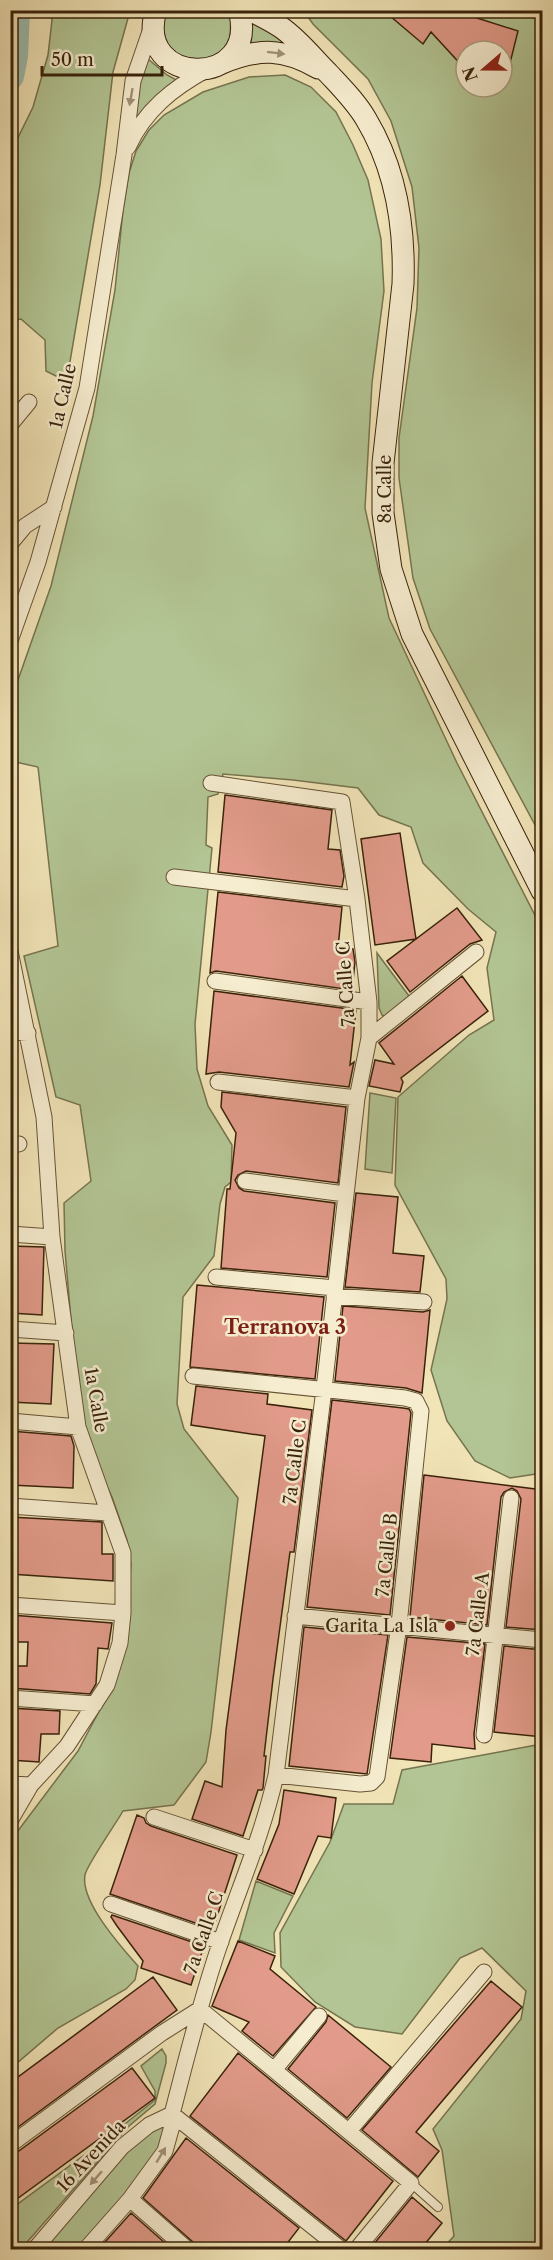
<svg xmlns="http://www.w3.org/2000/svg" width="553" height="2260" viewBox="0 0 553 2260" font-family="'Libre Caslon Text',serif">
  <rect width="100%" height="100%" fill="#f1e4b7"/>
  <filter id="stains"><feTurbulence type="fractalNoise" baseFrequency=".00333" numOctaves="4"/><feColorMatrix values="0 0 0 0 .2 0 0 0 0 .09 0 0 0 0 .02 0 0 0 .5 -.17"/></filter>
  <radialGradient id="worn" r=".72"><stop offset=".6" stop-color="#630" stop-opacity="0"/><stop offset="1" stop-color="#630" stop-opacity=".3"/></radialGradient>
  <path fill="#b3c594" stroke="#76744f" stroke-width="1.5" fill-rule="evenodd" d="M50 11H130L113 72 100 185 65 391 60 378 46 371 45 340 21 319 10 321 11 152 33 107 48 55 52 20Z
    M164 11H231L230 45 211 62 175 56 162 37Z
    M249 11 302 44 245 55 251 41Z
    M295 11H542V838L430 629 413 578 399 478V438L417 308 419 248 412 187 391 121 368 79 313 24 306 14ZM466 51H502V87H466Z
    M141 53 167 75 184 84 126 128Z
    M285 75 311 87 336 112 353 145 368 180 381 239 384 291 372 383 365 508 389 618 457 763 542 929V1473L510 1478 475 1461 447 1421 431 1370 447 1299 446 1279 395 1185 398 1097 469 1035 494 1020 487 968 496 932 468 909 423 863 411 827 379 815 358 788 293 780 223 774 218 794 208 797 206 845 212 848 195 1024 197 1069 208 1106 232 1145 231 1182 225 1187 220 1204 214 1256 183 1297 177 1404 184 1429 238 1498 211 1732 206 1762 174 1805 123 1811C117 1822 86 1866 85 1875 80 1901 121 1947 138 1966L135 1980 126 1989 58 2028 17 2063 11 2065 10 1852 14 1836 78 1751 106 1698 128 1598 131 1564 127 1540 112 1497 84 1437 71 1320 65 1251 64 1203 91 1181 80 1105 56 1097 24 956 58 946 38 767 11 761V700L51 586 93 416 115 290 123 210 129 173 136 151 149 130 164 115 203 92 249 77Z
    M377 953 409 996 386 1017 382 1015 379 1008Z
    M370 1093 396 1098 392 1173 365 1169Z
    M542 1744V2249H442L454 2236 442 2150 433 2129 521 2019 526 1991 482 1948 460 1958 402 2034 355 2027 315 2002 281 1967 280 1933 330 1842 344 1804H393L402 1770Z
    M256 1881 293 1896 274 1933 275 1953 239 1940Z
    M162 2049 166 2056V2063L155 2104 129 2126 21 2249H11V2209L102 2142 155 2100V2091L141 2066Z
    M168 2116 169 2139 85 2249 34 2250 122 2147Z"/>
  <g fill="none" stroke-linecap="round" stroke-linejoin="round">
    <path stroke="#9bbeb0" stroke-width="28" d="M10 76 14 56 16 10"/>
  </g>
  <path fill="#e29b8a" stroke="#39220a" stroke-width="1.5" d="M383 10H459L458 12 518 31 507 75H502V51H466V70L431 32 423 44Z
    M225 795 332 810 328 849 340 850 344 876 342 887 218 872Z
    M400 833 416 939 375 945 361 839Z
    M218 892 342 907 338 948 353 949 355 962 352 990 216 971 210 973Z
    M457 908 482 940 470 944 410 992 387 961Z
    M462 976 488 1011 401 1078 403 1082 400 1092 369 1086 375 1060 394 1064 379 1043Z
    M214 991 356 1010 350 1065 354 1062 349 1087 219 1072 206 1074Z
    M222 1092 346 1107 338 1183 246 1171 238 1175 235 1180 239 1188 244 1191 335 1203 327 1277 221 1268 227 1189H230L236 1133 221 1107Z
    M356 1193 398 1197 393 1253 424 1256 420 1292 345 1287Z
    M10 1246 44 1247 42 1315 10 1313Z
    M197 1285 324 1297 315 1379 190 1367Z
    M343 1306 423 1312 430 1310 422 1393 406 1388 335 1381Z
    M10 1343 54 1344 51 1404 10 1402Z
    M196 1386 268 1394 267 1404 312 1410 294 1552H290L273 1679 264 1756H266L263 1788 262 1790H258L243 1836 192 1819 205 1781 222 1787 226 1730 265 1436 191 1425Z
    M332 1400 403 1408 409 1409 411 1413 390 1615 307 1607Z
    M10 1431 71 1436 74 1446 73 1488 10 1485Z
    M424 1475 543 1490V1630L506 1627 521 1499 517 1491 512 1488 504 1492 501 1497 487 1625 410 1617Z
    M10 1517 102 1522V1554H113V1581L10 1574Z
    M11 1615 112 1623 108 1649 98 1648 96 1684 90 1694 10 1688V1666H27L28 1642H10Z
    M304 1627 388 1635 367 1774 289 1766Z
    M407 1637 485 1644 474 1734 475 1749 432 1744 431 1762 390 1758Z
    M504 1646 543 1650V1737L494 1732Z
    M10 1708 60 1711 59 1734H41L39 1762 10 1760Z
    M284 1790 336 1798 331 1838 318 1836 294 1894 257 1879 279 1824Z
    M137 1815 144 1818 146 1823 151 1826 237 1855 213 1929 110 1894Z
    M112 1915 204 1946 191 1985 141 1968 143 1961 117 1926 111 1917Z
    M238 1941 275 1956 270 1969 316 2007 273 2056 242 2031 249 2022 212 2006Z
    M153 1977 177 2010 10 2133V2083Z
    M491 1981 522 2007 416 2132 439 2151 418 2177 362 2130Z
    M328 2015 391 2067 347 2118 288 2069 326 2022Z
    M238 2053 393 2181 346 2241 190 2116Z
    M132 2068 155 2098 10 2204V2155L16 2153Z
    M186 2138 299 2228 282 2250H197L194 2243 143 2198Z
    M412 2197 442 2223 420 2250H369Z
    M131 2213 173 2250H113L105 2242Z"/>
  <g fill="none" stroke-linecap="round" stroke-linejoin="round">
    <defs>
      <path id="lane" d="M411 2183 438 2207"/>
      <path id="street" d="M128 147C145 110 173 88 208 69
        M10 425 29 402
        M10 544 25 526 54 507
        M10 641 38 562 87 388 124 155 133 81 153 23
        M174 877 357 899
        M10 951 44 1117 52 1237 78 1427 123 1553V1613L120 1643 107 1685 67 1746 31 1785 10 1821
        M215 981 369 1002
        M10 1032 28 1033
        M369 1038 476 952
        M218 1082 357 1098
        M10 1144H19
        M245 1181 345 1194
        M10 1234 52 1237
        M216 1277 335 1288
        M334 1296 424 1302
        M10 1329 66 1333
        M193 1376 405 1398 416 1401 421 1411 399 1625 377 1777 371 1783 360 1784 276 1775
        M10 1421 78 1427
        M10 1506 107 1513
        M10 1605 123 1613
        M295 1616 542 1640
        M10 1698 95 1704
        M484 1735 511 1498
        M10 1784 31 1785
        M154 1817 255 1850
        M111 1904 221 1942
        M274 2070 319 2016
        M172 2114 342 2250
        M349 2131 484 1972
        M10 2145 162 2033 200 2009 411 2183 356 2250
        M130 2199 188 2250
        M34 2250 122 2147 149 2125 172 2114
        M85 2250 130 2199 165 2151 172 2126V2114C187 2057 201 1998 221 1941 240 1886 263 1833 276 1775L324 1389 357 1098 369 1038V1002L357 899 342 802 211 783"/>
      <path id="secondary" d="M156 10C133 88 261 90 239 10
        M250 10C261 16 272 21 282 28 300 41 313 58 328 73 342 88 356 102 366 119 396 169 405 227 403 284L383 463V513L391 569 412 634 542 891
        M222 63C259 48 283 48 318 68"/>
    </defs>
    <use href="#lane" stroke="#675235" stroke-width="10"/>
    <use href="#street" stroke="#675235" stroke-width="17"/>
    <use href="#secondary" stroke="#39220a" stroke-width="23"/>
    <use href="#lane" stroke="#f6edd0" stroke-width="8"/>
    <use href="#street" stroke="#f6edd0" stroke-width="15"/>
    <use href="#secondary" stroke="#f6edd0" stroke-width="21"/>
  </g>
  <defs><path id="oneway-solid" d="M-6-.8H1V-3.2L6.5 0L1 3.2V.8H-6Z" transform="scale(1.5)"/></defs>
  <g fill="#a19277">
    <use href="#oneway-solid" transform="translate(276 53) rotate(7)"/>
    <use href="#oneway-solid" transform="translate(131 97) rotate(100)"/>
    <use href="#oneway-solid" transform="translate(161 2155) rotate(-59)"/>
    <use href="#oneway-solid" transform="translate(96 2178) rotate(131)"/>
  </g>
  <circle fill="#8f2418" stroke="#f6edd0" stroke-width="2" cx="450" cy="1626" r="6"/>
  <g text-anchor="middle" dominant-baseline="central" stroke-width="5" stroke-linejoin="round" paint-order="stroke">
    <g font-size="18" fill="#39220a" stroke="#f6edd0">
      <text transform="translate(63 396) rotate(-77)">1a Calle</text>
      <text transform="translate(385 489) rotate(-90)">8a Calle</text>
      <text transform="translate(346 984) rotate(-94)">7a Calle C</text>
      <text transform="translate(96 1400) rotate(80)">1a Calle</text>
      <text transform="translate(295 1462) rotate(-83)">7a Calle C</text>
      <text transform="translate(387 1555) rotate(-84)">7a Calle B</text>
      <text transform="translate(478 1614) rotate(-83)">7a Calle A</text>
      <text transform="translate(204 1933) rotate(-71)">7a Calle C</text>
      <text transform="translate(91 2156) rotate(-47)">16 Avenida</text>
    </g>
    <g font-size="18" fill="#39220a" stroke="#f6edd0" text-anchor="end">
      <text x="438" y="1626">Garita La Isla</text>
    </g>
    <g font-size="20" font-weight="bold" fill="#7a1f14" stroke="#f6edd0">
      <text x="285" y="1327">Terranova 3</text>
    </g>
  </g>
  <rect width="553" height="2260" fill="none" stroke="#f1e4b7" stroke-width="36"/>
  <rect x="12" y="12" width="529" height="2236" fill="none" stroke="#39220a" stroke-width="3"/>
  <rect x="18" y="18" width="517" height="2224" fill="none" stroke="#39220a" stroke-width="1.5"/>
  <g transform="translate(484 69) rotate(250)"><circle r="28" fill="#f6edd0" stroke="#aa9c81" stroke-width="1.5"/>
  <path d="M0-4.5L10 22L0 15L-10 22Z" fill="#8f2418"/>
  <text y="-9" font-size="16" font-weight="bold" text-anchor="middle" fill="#39220a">N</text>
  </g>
  <path d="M42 66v9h120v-9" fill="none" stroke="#39220a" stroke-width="3"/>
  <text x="51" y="66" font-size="18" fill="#39220a" stroke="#f6edd0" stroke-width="4.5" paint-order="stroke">50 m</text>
  <rect width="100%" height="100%" filter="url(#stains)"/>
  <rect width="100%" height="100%" fill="url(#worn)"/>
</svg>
